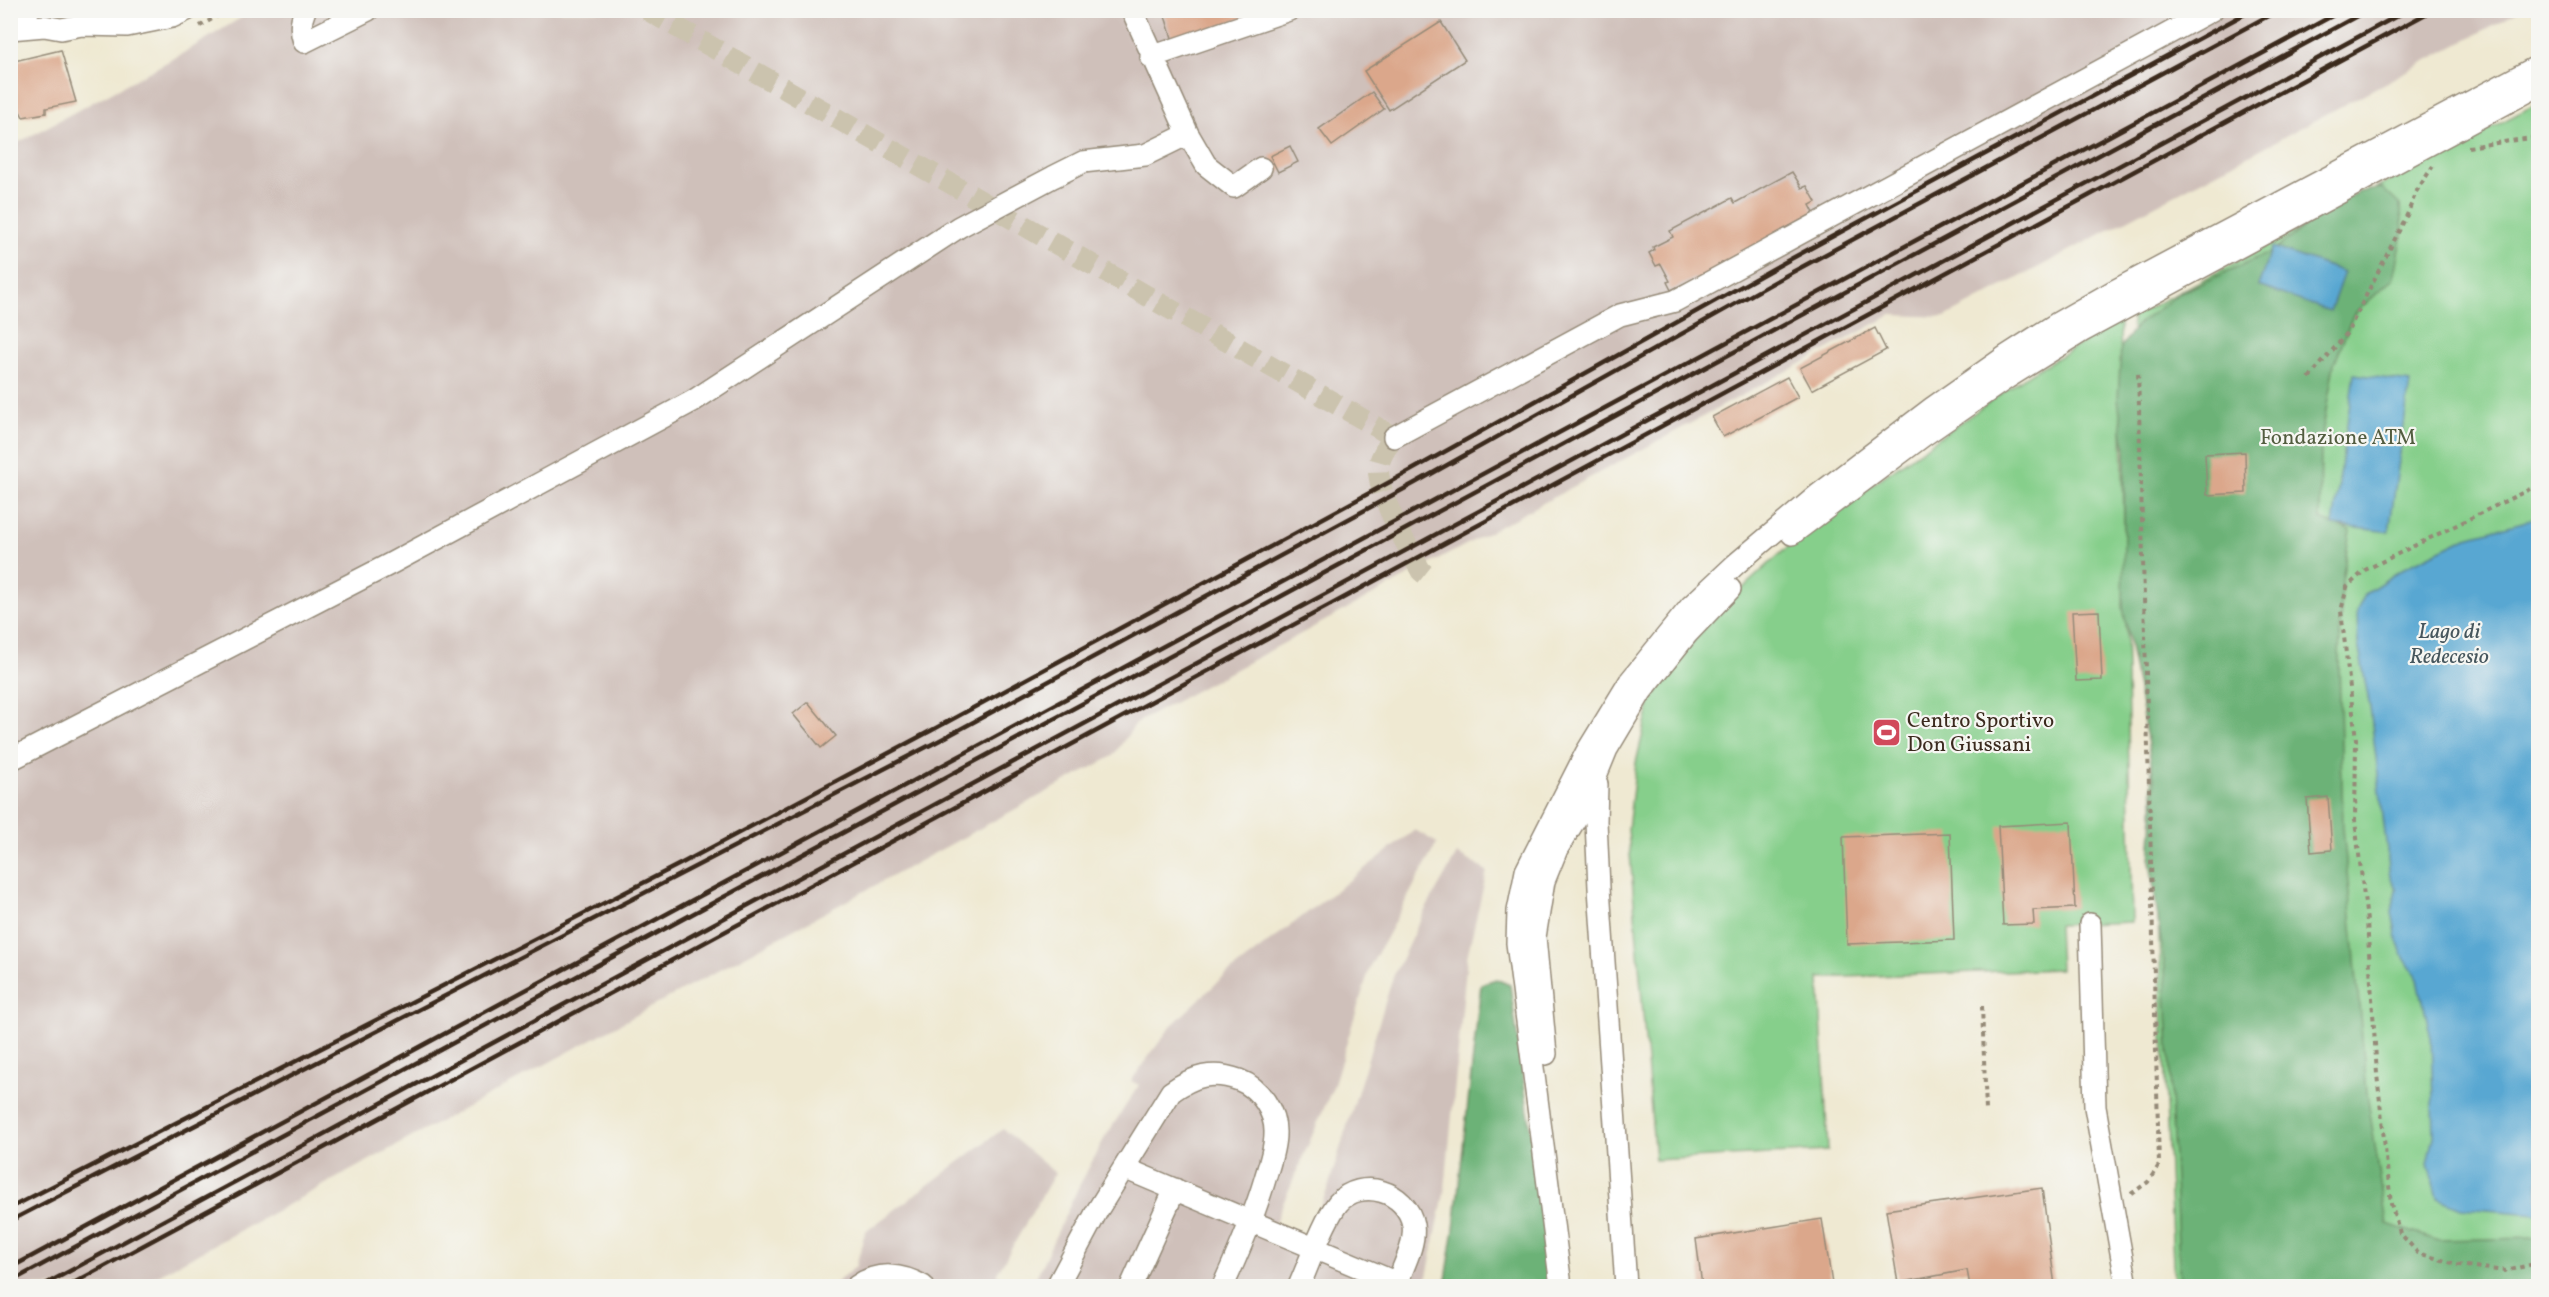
<svg xmlns="http://www.w3.org/2000/svg" width="2549" height="1297" viewBox="0 0 2549 1297" font-family="Vollkorn,serif">
  <rect width="100%" height="100%" fill="#f6f6f2"/>
  <filter id="ink" filterUnits="userSpaceOnUse"><feTurbulence type="fractalNoise" baseFrequency=".0167" numOctaves="2"/><feDisplacementMap in="SourceGraphic" scale="12" xChannelSelector="R" yChannelSelector="G"/><feConvolveMatrix kernelMatrix="1 2 1 2 8 2 1 2 1" color-interpolation-filters="sRGB"/></filter>
  <filter id="wash" filterUnits="userSpaceOnUse"><feTurbulence type="fractalNoise" baseFrequency=".008" numOctaves="4" result="noise"/><feDisplacementMap in="SourceGraphic" scale="24" xChannelSelector="R" yChannelSelector="G"/><feGaussianBlur stdDeviation="1.35" result="paint"/><feColorMatrix in="noise" values="0 0 0 0 0 0 0 0 0 0 0 0 0 0 0 0 0 1.4 0 .05"/><feComposite in="paint" operator="in"/></filter>
  <g filter="url(#wash)">
    <rect width="100%" height="100%" fill="#efe9d2"/>
    <path fill="#cfc0ba" d="M252 11H2520L1945 317 1891 315 1136 723 1113 756 138 1286H11L10 147 180 55Z
      M1415 830 1437 843 1370 967 1333 1087 1267 1241 1300 1254 1328 1188 1393 977 1422 916 1457 854 1487 871 1467 957 1445 1189 1425 1286H1032L1078 1188 1104 1139 1139 1085 1131 1081 1171 1026 1222 978Z
      M1003 1129 1055 1173 996 1275 1022 1286H832L856 1266 865 1232Z"/>
    <path fill="#86cf8b" stroke="#607c54" stroke-width="1.5" d="M2538 103V1279L2507 1286H2174L2132 317Z
      M2120 321 2132 922 2058 925 2060 969 1819 978 1828 1151 1655 1160 1628 829 1636 763 1650 703 1675 663 1705 627 1748 583 1803 533 2031 373Z"/>
    <path fill="#6cb277" stroke="#546e4a" stroke-width="1.5" d="M2382 188 2400 205 2403 229 2393 279 2353 315 2334 364 2321 440 2320 519 2350 530 2342 581 2339 660 2343 827 2367 1093 2387 1224 2436 1240 2538 1238V1281L2516 1286H2180L2165 969 2150 861 2155 784 2123 607 2125 450 2118 399 2121 347 2136 326 2178 294 2272 251 2335 204 2358 192Z
      M1496 979 1510 985 1553 1286H1445L1454 1229 1481 984Z"/>
    <path fill="#59a7d2" stroke="#4a6878" stroke-width="1.5" d="M2272 247 2344 272 2330 311 2258 286Z
      M2354 374 2410 382 2389 532 2333 525Z
      M2538 518V1214H2537L2461 1208 2437 1198 2428 1164 2434 1136 2431 1038 2418 979 2404 958 2398 944 2392 912 2396 889 2390 878 2388 859 2370 707 2358 644 2357 610 2366 593 2407 566 2467 537Z"/>
    <g id="blocks">
      <path fill="#dba78b" d="M1163 10H1248L1250 16 1173 41Z
        M1441 22 1465 60 1389 110 1364 71Z
        M61 50 76 102 46 108V113L23 117 10 92V62Z
        M1372 92 1384 109 1332 146 1319 129Z
        M1290 146 1298 162 1278 172 1270 156Z
        M1792 172 1802 188 1807 186 1816 202 1810 205 1814 213 1758 244 1760 248 1697 282 1695 278 1671 290 1667 282 1670 281 1661 264 1656 266 1649 253 1654 250 1653 247 1673 237 1670 231 1732 198 1735 203Z
        M1875 328 1886 350 1812 390 1800 368Z
        M1787 377 1798 397 1723 437 1712 417Z
        M2245 452 2246 493 2207 495 2205 454Z
        M2099 611 2102 680 2076 681 2072 612Z
        M808 702 836 736 821 748 793 714Z
        M2328 797 2332 850 2311 852 2307 799Z
        M2071 822 2075 908 2033 910 2034 924 2003 925 1998 826Z
        M1950 833 1954 940 1847 944 1843 837Z
        M2042 1188 2055 1286H1970L1967 1270 1898 1283 1886 1210Z
        M1822 1219 1832 1284 1816 1286H1702L1696 1239Z"/>
    </g>
  </g>
  <g filter="url(#ink)">
    <use href="#blocks" fill-opacity="0" stroke="#958a78" stroke-width="1.5"/>
    <g fill="none" stroke-linecap="round" stroke-linejoin="round">
      <path stroke="#cbc3ae" stroke-width="21" stroke-dasharray="21 10" stroke-linecap="butt" d="M647 10 1394 437C1386 448 1376 461 1379 476 1383 505 1407 545 1421 571L1426 575"/>
      <defs>
        <path id="minor" d="M305 10C300 22 300 31 304 42L368 10
          M1132 10 1188 134 1206 165 1234 187 1261 168
          M10 19 29 10
          M10 29 44 26 61 29 82 25 127 26 172 17 187 10
          M1151 57 1289 10
          M1394 437 1620 315 1675 301 2212 10
          M1792 534 1923 436 2007 378 2081 332 2538 86
          M10 760 390 564 693 401 959 227 1053 177 1083 162 1145 155 1188 134
          M1597 784 1596 821 1599 888 1626 1286
          M2090 924 2095 1107 2127 1286
          M1546 1054 1535 937 1544 881 1557 849 1575 820 1598 771 1607 749 1641 692 1687 634 1730 589
          M1124 1168 1397 1283
          M857 1286C878 1271 902 1274 923 1286
          M1057 1286 1097 1211 1171 1092C1193 1076 1213 1070 1239 1080 1260 1088 1276 1112 1275 1134 1275 1149 1269 1165 1265 1179 1254 1217 1239 1251 1223 1286
          M1131 1286 1175 1189
          M1299 1286C1309 1264 1323 1222 1338 1203 1361 1177 1407 1191 1413 1225 1416 1245 1402 1268 1396 1286
          M1561 1286 1517 943 1518 911 1526 871 1586 753 1630 681 1691 606 1736 564 1819 494 1932 408 2006 356 2056 324 2114 291 2538 66"/>
      </defs>
      <use href="#minor" stroke="#958a78" stroke-width="24"/>
      <path stroke="#958a78" stroke-width="4" stroke-dasharray="4.5 4.5" stroke-linecap="butt" d="M200 26 228 10
        M2468 147 2538 137
        M2309 378 2347 333 2407 215 2416 192 2433 166
        M2538 485 2365 570 2347 587 2341 611 2356 739 2355 821 2367 921 2377 1074 2391 1204 2400 1233 2418 1253 2459 1265 2505 1271 2538 1263
        M1982 1006 1986 1111
        M2131 1194 2148 1182 2159 1165 2138 370
        M2525 1286 2538 1283"/>
      <use href="#minor" stroke="#fff" stroke-width="21"/>
      <path stroke="#3b2a1e" stroke-width="4.5" d="M10 1208 684 862 936 728 1410 471 1787 261 2252 10
        M10 1221 942 739 1415 483 1787 275 2279 10
        M10 1268 2343 10
        M10 1282 2368 10
        M42 1286 2408 10
        M68 1286 2433 10"/>
    </g>
  </g>
  <defs>
    <symbol id="stadium-square" viewBox="-11 -11 22 22"><rect x="-9" y="-9" width="18" height="18" rx="4" fill="#d1495b" stroke="#f6f6f2"/><path d="M0-5a6.5 5 0 1 0 0 10a6.5 5 0 1 0 0-10ZM-3.5-1.8h7v3.6h-7Z" fill="#fff"/></symbol>
  </defs>
  <g fill-rule="evenodd">
    <use href="#stadium-square" x="1870" y="716" width="33" height="33"/>
  </g>
  <g text-anchor="middle" dominant-baseline="central" stroke-width="4.5" stroke-linejoin="round" paint-order="stroke">
    <g font-size="21" fill="#525c3f" stroke="#f6f6f2">
      <text x="2338" y="438">Fondazione ATM</text>
    </g>
    <g font-size="21" fill="#3b2a1e" stroke="#f6f6f2" text-anchor="start">
      <text x="1907" y="721">Centro Sportivo<tspan x="1907" dy="24">Don Giussani</tspan></text>
    </g>
    <g font-size="22" font-style="italic" fill="#46565d" stroke="#f6f6f2">
      <text x="2449" y="632">Lago di<tspan x="2449" dy="25">Redecesio</tspan></text>
    </g>
  </g>
  <rect width="2549" height="1297" fill="none" stroke="#f6f6f2" stroke-width="36"/>
</svg>
